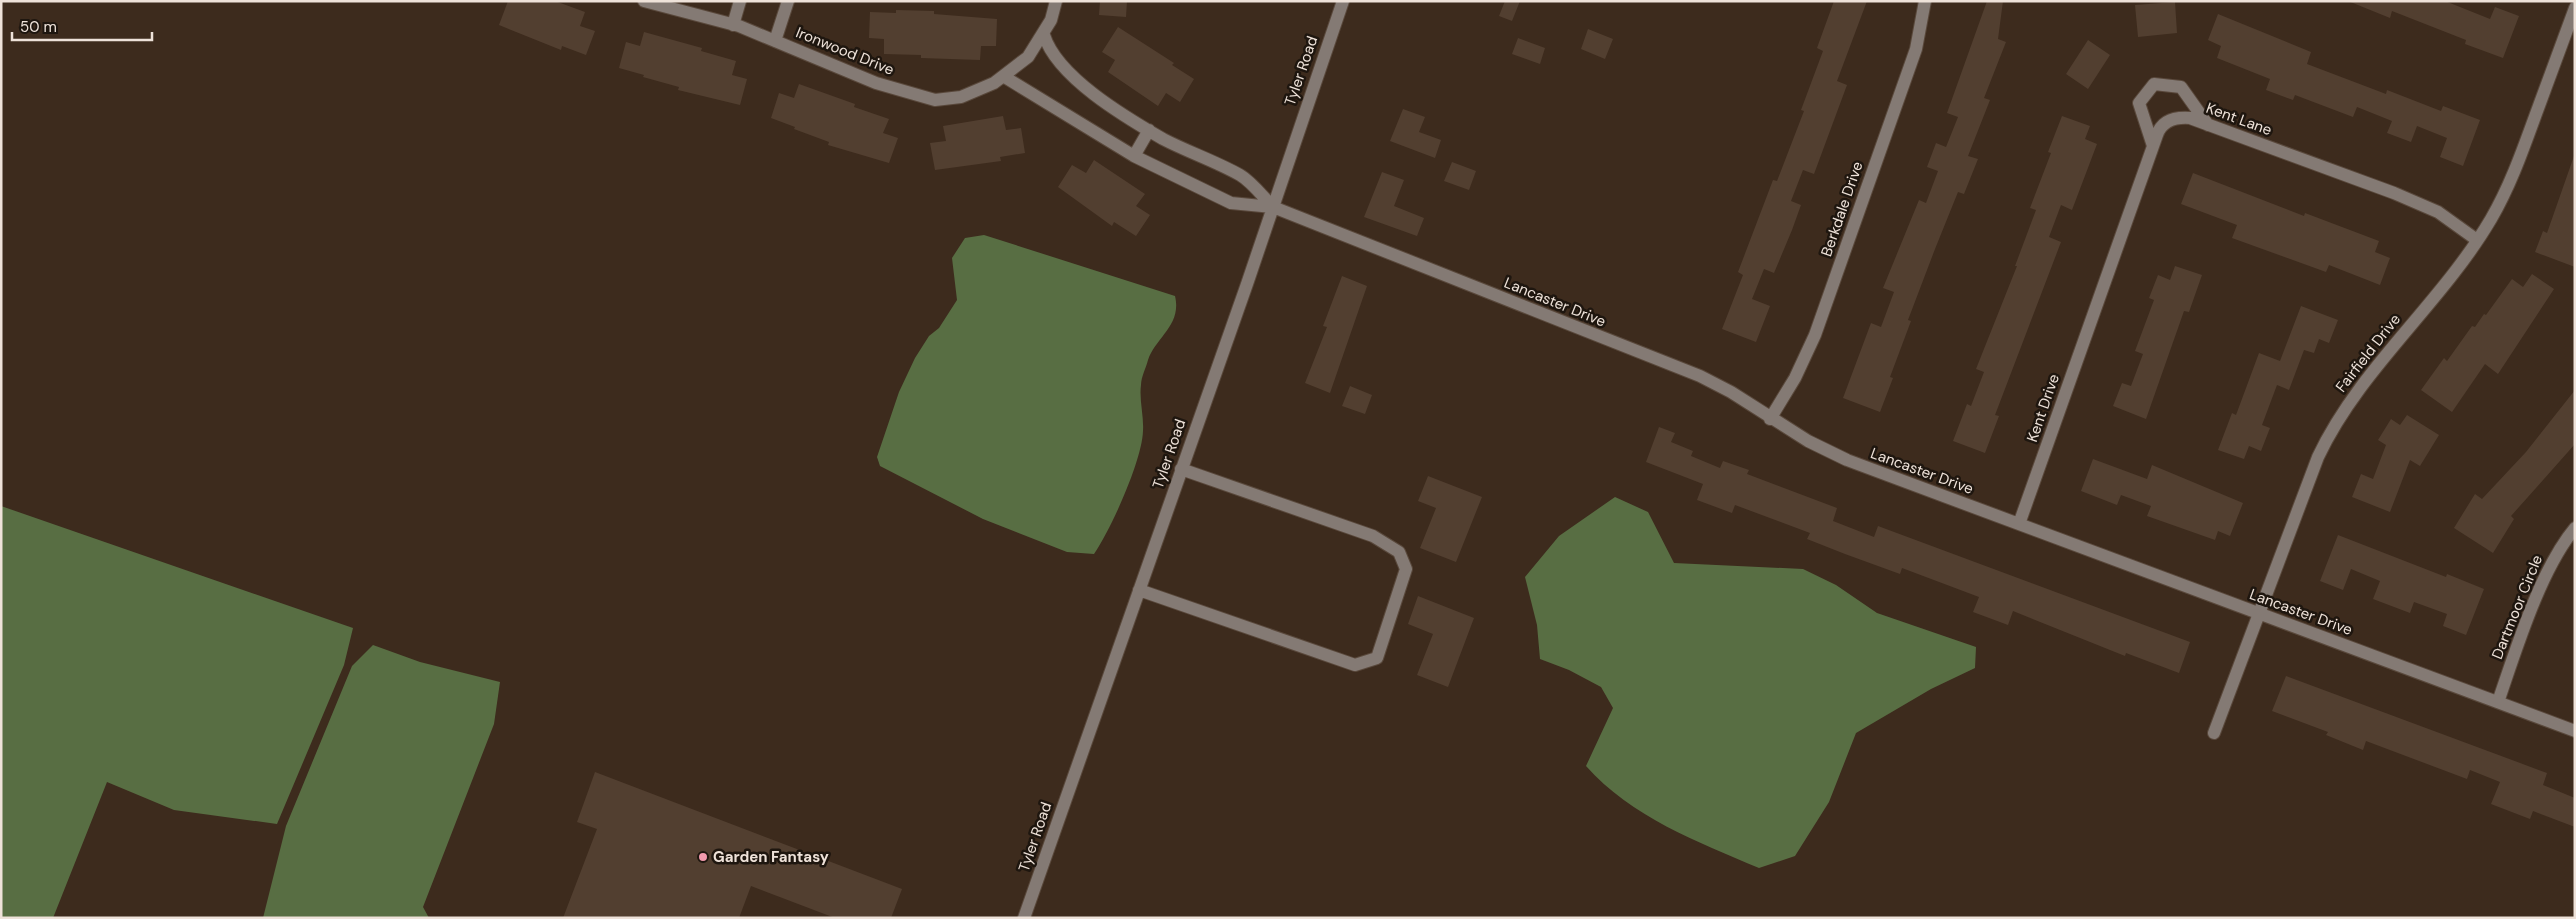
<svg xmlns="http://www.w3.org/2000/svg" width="2576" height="919" viewBox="0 0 2576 919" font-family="'DM Sans',sans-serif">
  <rect width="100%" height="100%" fill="#3d2b1d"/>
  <path fill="#586e43" d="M984 235 1175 296C1182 325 1156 337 1148 360 1146 368 1141 377 1141 385 1139 400 1144 416 1143 431 1142 461 1111 529 1094 554L1067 552 983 519 880 466 877 457 899 392 915 358 929 336 939 328 957 300 952 258 965 238Z
    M1615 497 1648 512 1674 563 1803 569 1836 585 1877 613 1976 647 1975 668 1931 689 1856 733 1829 802 1795 856 1759 868C1698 842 1631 817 1586 766L1613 708 1601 687 1569 670 1540 659 1537 625 1525 577 1559 536Z
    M1 506 353 628 344 665 277 824 174 810 107 782 53 918H1Z
    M373 645 420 662 500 682 494 724 423 907 429 918H263L286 826 352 666Z"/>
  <path fill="#523f30" d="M508 1H555L585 12 580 26 595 31 586 55 562 46 561 50 499 25Z
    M1100 1H1127L1126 17 1099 15Z
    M1505 1H1520L1512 21 1499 16Z
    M1834 1H1867L1837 81 1847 85 1814 174 1803 170 1791 201 1801 205 1792 230 1774 273 1764 269 1752 299 1770 306 1756 342 1722 329 1743 275 1738 272 1773 180 1777 181 1804 111 1801 110 1823 51 1817 48Z
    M1987 1H2003L1998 39 2006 42 1984 98 1990 100 1968 156 1978 159 1964 194 1958 192 1935 249 1908 320 1911 321 1890 377 1893 378 1880 412 1843 398 1871 323 1881 327 1894 292 1883 288 1919 200 1926 203 1938 171 1927 167 1936 143 1946 147 1958 117 1947 113Z
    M2348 1H2445L2490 19 2495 7 2519 16 2503 58 2465 44 2466 40 2392 11 2390 18Z
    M2175 2 2177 33 2138 37 2135 5Z
    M896 10 934 11V14L997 19 996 46H981L980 60 921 58V55L884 54V39L869 38 870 12 896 13Z
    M2218 14 2311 52 2307 64 2386 94 2387 90 2441 111 2443 106 2480 120 2463 166 2440 157 2447 138 2417 126 2411 142 2387 133 2392 121 2357 107 2353 117 2295 95 2293 100 2266 90 2270 79 2217 58 2221 46 2208 40Z
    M1118 27 1174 63 1172 65 1194 79 1180 102 1166 93 1158 106 1108 72 1115 60 1102 52Z
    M1588 29 1613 39 1605 59 1581 49Z
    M644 32 702 48 701 51 736 61 732 75 747 79 740 105 678 90 679 87 643 77 644 75 619 68 626 42 640 46Z
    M1518 38 1545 48 1540 64 1512 54Z
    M2088 40 2110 55 2088 89 2066 74Z
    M799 84 855 104 854 107 889 119 883 133 898 138 889 163 828 145 829 142 794 129 795 127 771 118 779 93 794 98Z
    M1403 109 1425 117 1419 132 1441 140 1435 158 1390 141Z
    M1003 116 1006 130 1021 128 1025 153 1000 157 1001 161 935 170 930 143 946 141 943 126Z
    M2062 116 2090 126 2085 139 2097 144 2072 210 2061 205 2049 237 2061 242 1995 415 1999 416 1985 453 1953 441 1967 404 1971 406 1984 372 1976 369 2017 266H2015L2036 210 2030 208 2051 153 2048 152Z
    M2574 156 2575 157V267L2535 252 2543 231 2547 233Z
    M1094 160 1145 194 1136 206 1150 215 1136 236 1114 222 1112 226 1058 187 1072 165 1086 173Z
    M1452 162 1476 171 1469 190 1444 181Z
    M1382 172 1404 180 1394 206 1424 218 1417 236 1364 217Z
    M2193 173 2304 216 2305 213 2379 241 2375 252 2390 258 2380 285 2329 265 2326 272 2232 238 2237 225 2181 204Z
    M2175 266 2202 275 2189 312 2184 311 2146 419 2113 406 2122 383 2131 386 2143 354 2135 351 2154 300 2149 298 2158 275 2170 280Z
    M2532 274 2554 289 2498 374 2485 364 2452 412 2421 390 2444 358 2447 361 2472 326 2475 327 2484 314 2486 315 2512 279 2523 287Z
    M1342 276 1367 286 1330 393 1305 383 1327 327 1323 326Z
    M2301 306 2338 320 2329 343 2319 339 2314 353 2304 350 2289 390 2277 385 2262 425 2270 428 2261 451 2249 446 2244 459 2218 450 2232 413 2236 415 2259 353 2280 361Z
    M1350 386 1372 395 1365 414 1342 406Z
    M2575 390V444L2511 516 2514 519 2493 553 2454 528 2475 494 2482 499 2526 452Z
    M2407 415 2439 435 2420 466 2410 460 2390 512 2352 497 2361 474 2373 479 2386 445 2378 440 2391 419 2400 425Z
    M1659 427 1675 433 1671 442 1693 451 1691 456 1720 468 1723 461 1749 470 1747 474 1837 508 1833 521 1874 537 1878 526 2190 642 2179 673 2126 653 2125 656 2013 611 2008 625 1973 612 1979 597 1902 568 1900 574 1845 554 1807 539 1810 533 1735 505 1732 513 1697 500 1703 484 1646 462Z
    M2093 459 2147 479 2152 465 2243 503 2230 536 2218 531 2215 540 2147 516 2151 506 2121 495 2117 505 2081 491Z
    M1428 476 1482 497 1456 562 1420 548 1436 508 1418 501Z
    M2338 535 2446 577 2447 574 2484 589 2466 635 2443 626 2447 614 2414 602 2410 613 2373 599 2380 581 2351 569 2343 590 2320 581Z
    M1418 596 1474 618 1448 687 1417 675 1433 634 1408 624Z
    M2286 676 2547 773 2543 785 2575 798V827L2533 811 2530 819 2491 804 2500 782 2470 770 2467 779 2366 741 2363 750 2326 735 2328 732 2272 711Z
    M595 772 902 889 891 918H835L751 886 739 918H563L597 829 577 822Z"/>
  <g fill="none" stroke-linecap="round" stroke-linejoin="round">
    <defs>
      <path id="minor" d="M644 1 739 26 876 83 935 100 961 97 994 83 1028 57 1051 20 1056 1
        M733 25 740 1
        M1044 35C1057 77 1125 117 1163 139 1188 152 1215 161 1240 175 1252 182 1263 197 1273 207
        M775 41 788 1
        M1003 76 1134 156 1231 203 1273 207 1700 376 1731 392 1808 441 1847 460 2575 731
        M2153 146 2139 103 2154 84 2181 87 2208 125
        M1134 156 1149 130
        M1770 419 1795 378 1815 335 1916 49 1925 1
        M2019 524 2157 135C2162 120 2176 117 2190 118L2394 193 2438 212 2477 240
        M1139 590 1355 665 1377 658 1406 569 1399 552 1373 536 1181 469
        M2498 702C2516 650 2540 570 2575 528
        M2214 733 2318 457C2360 368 2441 304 2491 219 2509 188 2521 155 2533 122 2547 84 2561 46 2575 8
        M1024 918 1247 284 1343 1"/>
    </defs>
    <use href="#minor" stroke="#59483b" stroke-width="14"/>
    <use href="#minor" stroke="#847a74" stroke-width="12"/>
  </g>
  <circle fill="#f29aad" stroke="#1e160f" stroke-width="2" cx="703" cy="857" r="5"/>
  <g text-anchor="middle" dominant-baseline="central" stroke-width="5" stroke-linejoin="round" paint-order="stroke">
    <g font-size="15" fill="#eee2d9" stroke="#1e160f">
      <text transform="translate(845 51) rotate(22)">Ironwood Drive</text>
      <text transform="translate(1301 71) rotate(-71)">Tyler Road</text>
      <text transform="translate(2239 119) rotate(20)">Kent Lane</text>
      <text transform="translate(1842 209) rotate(-71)">Berkdale Drive</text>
      <text transform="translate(1555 302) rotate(22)">Lancaster Drive</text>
      <text transform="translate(2368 353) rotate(-52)">Fairfield Drive</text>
      <text transform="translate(2043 408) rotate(-71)">Kent Drive</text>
      <text transform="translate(1169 454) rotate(-71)">Tyler Road</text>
      <text transform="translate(1922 471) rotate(20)">Lancaster Drive</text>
      <text transform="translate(2517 607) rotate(-68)">Dartmoor Circle</text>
      <text transform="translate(2301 612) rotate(20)">Lancaster Drive</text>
      <text transform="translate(1035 837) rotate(-71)">Tyler Road</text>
    </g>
    <g font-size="15" font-weight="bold" fill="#eee2d9" stroke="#1e160f" text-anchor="start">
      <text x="713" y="857">Garden Fantasy</text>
    </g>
  </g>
  <rect width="2576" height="919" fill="none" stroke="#eee2d9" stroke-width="5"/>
  <path d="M12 32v8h140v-8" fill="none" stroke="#eee2d9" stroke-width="2.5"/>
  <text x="20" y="32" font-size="15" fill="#eee2d9" stroke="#1e160f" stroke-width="4" paint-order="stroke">50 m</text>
</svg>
